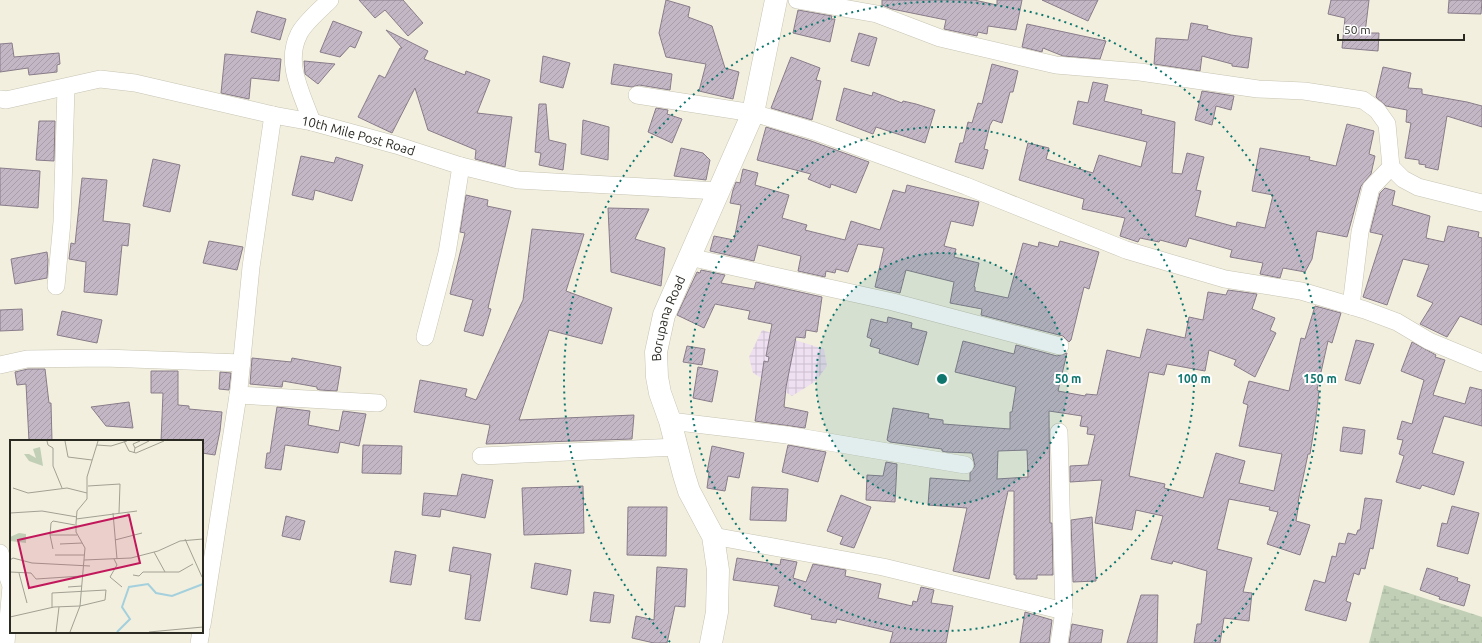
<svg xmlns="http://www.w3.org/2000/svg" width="1482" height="643" viewBox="0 0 1482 643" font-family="Ubuntu,sans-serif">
  <defs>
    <pattern id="industrial-grid" width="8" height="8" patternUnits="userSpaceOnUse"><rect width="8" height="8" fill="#eedff1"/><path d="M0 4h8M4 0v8" fill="none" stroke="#ccbfce"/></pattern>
    <pattern id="wetland-marsh" width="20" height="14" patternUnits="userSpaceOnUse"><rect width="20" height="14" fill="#c0cfb6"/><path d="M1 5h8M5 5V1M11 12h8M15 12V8" fill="none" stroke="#a5b29c"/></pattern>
    <pattern id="building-hatch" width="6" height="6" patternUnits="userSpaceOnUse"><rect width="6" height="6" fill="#c3b7c5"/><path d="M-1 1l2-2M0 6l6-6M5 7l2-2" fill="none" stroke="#a89da9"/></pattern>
  </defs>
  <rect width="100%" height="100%" fill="#f2efde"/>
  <path fill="url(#industrial-grid)" d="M762 330 824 349 827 366 816 381 792 396 753 373 749 357Z"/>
  <path fill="url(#wetland-marsh)" d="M1384 585 1482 617V643H1369Z"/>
  <path fill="url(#building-hatch)" stroke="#887c89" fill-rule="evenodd" d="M359 0H403L423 23 408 36 385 10 375 18Z
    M666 0 690 7 688 17 712 26 725 68 739 72 733 99 699 91 706 64 666 57 659 33Z
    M882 0H974L997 5V0H1022L1016 30 988 26 987 34 978 32 977 36 944 29 946 20 892 9 882 5Z
    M1042 0H1098L1088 21Z
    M1331 0H1369L1365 33H1379L1378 51 1342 48 1345 18 1328 14Z
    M1449 0H1482L1481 14 1448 13Z
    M798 10 832 16 831 19H835L830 42 793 33Z
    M257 11 286 19 280 40 251 32Z
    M333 21 362 32 355 48 350 46 340 57 320 52Z
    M1191 23 1208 26 1207 29 1231 35 1252 38 1248 68 1232 66V64L1202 56 1200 71 1154 64 1156 38 1188 40Z
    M1027 24 1106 41 1100 59 1063 56 1043 48 1042 52 1022 47Z
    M386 30 428 51 424 59 465 75 466 71 490 80 477 113 512 117 505 167 475 159 476 150 428 130 415 88 392 133 358 117 379 75 385 78 400 48H402Z
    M859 33 877 38 869 66 851 61Z
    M12 43 14 57 59 53 60 64 57 65V72L29 75 28 68 0 72V44Z
    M225 54 281 59 279 81 251 78 249 99 221 93Z
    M543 56 570 63 563 88 540 82Z
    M791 57 820 68 816 80 821 81 812 120 771 108Z
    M304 61 335 64 318 84 305 74Z
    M614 64 672 74 670 90 639 85 632 87 611 84Z
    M992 64 1018 71 1013 92H1010L1002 123 993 120 990 125 984 149 988 150 983 169 955 162 960 143H963L968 122 972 123 978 103 982 104Z
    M1383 67 1411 73 1408 88 1422 89V94L1467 102 1482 106V127L1447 116 1438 170 1425 167 1426 165 1419 164V160L1405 158 1411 123 1406 122 1407 110 1386 106 1376 97Z
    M1093 82 1108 85 1104 101 1142 110 1141 114 1175 122 1172 173 1182 174 1187 153 1204 157 1196 190 1201 191 1195 216 1236 227 1237 222 1265 228 1273 195 1252 191 1260 148 1310 157 1309 160 1336 166 1347 124 1374 131 1369 154 1375 156 1371 174 1361 186 1347 237 1317 231 1312 259 1305 272 1283 268 1280 278 1260 274 1263 263 1230 257 1232 250 1189 238 1186 247 1160 240 1159 242 1140 238 1138 242 1120 236 1125 218 1082 209 1084 199 1019 180 1028 143 1049 148 1046 159 1093 173 1099 155 1141 167 1147 142 1073 124 1078 101 1088 103Z
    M844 88 872 96 873 92 902 103 903 101 916 104 935 110 925 143 876 127 873 134 836 120Z
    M1202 91 1234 96 1231 110 1216 106 1212 125 1195 120Z
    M539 104H546L549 140 566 144 563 170 539 165 541 153 535 152Z
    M656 108 668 110 667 114 682 119 672 143 648 132Z
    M583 120 609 127 608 160 581 154Z
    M39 121H55L54 161 36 160Z
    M766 127 811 141 869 162 856 193 831 184 830 188 808 179 811 174 757 160Z
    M681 148 703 153 710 160 706 180 674 176Z
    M301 156 334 163 336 157 363 165 352 201 315 190 313 200 292 195Z
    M153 159 180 165 170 212 143 206Z
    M0 168 40 171 38 208 0 205Z
    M743 169 758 173 755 185 789 195 782 218 807 225 805 230 845 240 851 221 880 230 893 190 905 193 907 185 979 202 973 226 951 221 944 246 956 249 954 257 979 263 974 286 975 287V291L1008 298 1023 243 1038 247 1039 242 1058 247 1060 241 1099 252 1089 289 1084 287 1071 340 1069 342 1063 336 981 315 982 309 950 303 954 282 906 270 900 293 875 287 884 248 858 244 848 272 836 269 835 273 826 271 825 277 798 271 801 256 758 245 754 261 710 251 714 236 734 240 741 205 730 203 733 190 736 182 740 183Z
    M82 178 107 180 103 221 130 224 128 246 122 245 117 295 84 292 86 262 69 259 71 243 75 244Z
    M1385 188 1395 191 1392 205 1430 216 1426 238 1444 242 1448 226 1479 232 1478 237 1482 238V325L1460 316 1447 337 1420 324 1433 303 1417 296 1429 265 1403 259 1387 305 1363 297 1383 235 1370 232 1380 193Z
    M466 195 488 200 487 206 511 211 488 308 491 309 483 336 464 331 473 300 450 294 465 233 460 232Z
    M608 208 649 209 635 239 665 248 661 286 611 272Z
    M532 229 584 234 566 291 612 308 602 344 549 330 519 420 634 415 632 439 486 444 490 425 414 412 420 380 467 389 465 396 476 400 523 300Z
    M209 241 243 247 237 270 203 263Z
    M47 252 48 260 47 278 15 284 11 259Z
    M701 270 725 275 721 283 754 289 756 282 822 297 817 332 806 330 805 338 796 337 786 387 784 407 808 412 805 428 755 421 764 361 768 362 769 357 766 356 772 324 748 319 750 311 715 304 704 328 677 315 697 272 700 273Z
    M1228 290 1257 294 1252 309 1275 318 1270 330 1276 333 1255 377 1234 365 1236 360 1209 350 1205 371 1167 364 1164 375 1149 372 1129 476 1165 484 1164 488 1203 498 1216 453 1245 461 1239 483 1274 491 1282 454 1239 446 1248 405 1243 403 1249 381 1289 391 1301 338 1305 339 1315 306 1341 313 1332 343 1328 341 1317 390 1319 391 1316 417 1310 454H1308L1298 502H1299L1296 521 1310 525 1300 555 1267 544 1278 512 1269 510 1270 507 1229 499 1217 549 1252 558 1243 592 1252 593 1249 621 1224 618 1220 643H1194L1197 624H1201L1207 571 1173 561 1172 564 1151 559 1163 516 1136 510 1132 530 1095 523 1102 480 1070 482V466L1088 465 1095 435 1087 434 1088 427 1080 426 1082 416 1049 411 1050 523H1052L1053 575H1037V579H1016V575H1014V491H1008L989 579 953 571 967 508 928 505 930 478 970 481V473L975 466 972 453 946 452 942 451V449L890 442 887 440 893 408 929 414 928 418 943 420V424L1010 429V412H1012L1016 387 955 372 963 341 1014 354 1016 345 1057 356 1067 353 1058 391 1085 396 1086 394 1097 395 1107 350 1140 358 1147 329 1185 338 1189 317 1203 320 1208 292 1226 295ZM1027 450 1028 477 997 479 998 451Z
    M22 309 23 330 0 331V310Z
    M62 311 102 320 97 343 57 335Z
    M888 317 912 323 911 328 927 332 918 365 879 353 880 349 870 346 872 339 867 337 871 319 887 323Z
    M1356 340 1374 344 1360 384 1345 380Z
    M1412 342 1436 355 1435 357 1445 360 1433 395 1465 404 1470 387 1482 390V426L1444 416 1432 453 1464 462 1454 495 1422 485 1420 489 1396 482 1404 456 1399 454 1403 440 1397 439 1402 421 1412 424 1424 380 1401 371Z
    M687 346 705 349 702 365 683 362Z
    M252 358 291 362 292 358 341 367 337 391 320 390 317 389V387L283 381 282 387 250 384Z
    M698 367 718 371 712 402 693 398Z
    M28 369H45L49 403H51L52 441H29L26 384 17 385 15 372Z
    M151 371H178V405L189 406V409L222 412 220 431 215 455 202 453V441H161L163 393H151Z
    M220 372 231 373 229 390 219 389Z
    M129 402 133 428 106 426 91 407Z
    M277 407 310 411 308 425 339 431 343 411 366 414 359 446 340 442 338 453 285 445 281 470 265 468 267 453H270Z
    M1343 427 1365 430 1362 454 1340 451Z
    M363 445 402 446 401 474 362 473Z
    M788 445 826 452 818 482 782 472Z
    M712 446 744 453 739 478 728 476 725 491 707 488 709 472H707Z
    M886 462 897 464 895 502 866 500 867 475 883 476Z
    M462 474 493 480 485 518 441 509 440 517 422 515 424 493 457 496Z
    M583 486 584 533 524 535 522 488Z
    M752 487 788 489 786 521 750 520Z
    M841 495 871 507 854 548 840 544 843 537 827 531Z
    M1365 498 1382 500 1373 549 1370 548 1365 569 1361 568 1359 575 1354 573 1346 601 1351 603 1346 621 1305 610 1314 580 1325 583 1332 556 1336 557 1339 543 1345 544 1348 533 1356 535 1358 530H1360Z
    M1452 506 1479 513 1468 554 1437 546 1442 523 1447 524Z
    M628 507H667L666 556 627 555Z
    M286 516 305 521 300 540 282 536Z
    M1092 517 1096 581 1073 582 1071 520Z
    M453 547 491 554 480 621 465 619 471 575 449 571Z
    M395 551 416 555 411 585 390 582Z
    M737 558 780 565 781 559 797 562 793 578 806 582 813 564 846 570 845 576 881 584 878 598 912 606 913 601 917 602 921 587 934 590 931 603 953 606 946 643H890L893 632 837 619 836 623 811 619 812 615 774 606 779 586 733 580Z
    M535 563 571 570 567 595 531 588Z
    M657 567 687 569 685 607 675 606 667 643H654L632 638 636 616 654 620Z
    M1427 568 1458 578 1457 581 1470 585 1464 606 1439 599 1440 597 1420 590Z
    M594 592 614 595 610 623 590 621Z
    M1141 595H1158L1157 643H1127Z
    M1025 612 1052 620 1049 643H1020Z
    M1072 624 1103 630 1101 643H1069Z"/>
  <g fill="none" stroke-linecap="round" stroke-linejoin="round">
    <defs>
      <g id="minor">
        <path d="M797 0 877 14 940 38 1056 65 1140 72 1258 89 1304 91 1363 100 1377 110 1387 124 1391 167 1403 179 1418 187 1482 203"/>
        <path d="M637 95 753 113 814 131 966 186 1126 250 1225 279 1301 291 1365 310 1397 322 1429 341 1482 363"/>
        <path id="s1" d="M0 99 6 100 100 79 135 83 273 115 312 122 396 145 461 166 518 180 718 191"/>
        <path d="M312 122C302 94 284 63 299 34 304 23 321 9 330 0"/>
        <path d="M689 257 893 302 1060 346"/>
        <path d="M56 286 62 222 66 88"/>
        <path d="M1351 306 1360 232 1371 188 1391 167"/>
        <path d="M425 337 447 253 461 166"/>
        <path d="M0 365 27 359 104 358 242 363"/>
        <path d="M238 395 378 403"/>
        <path d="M670 421 787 435 965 465"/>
        <path d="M481 456 677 447"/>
        <path d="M713 536 883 567 1064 611"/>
        <path d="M0 553 11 586 6 643"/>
        <path d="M202 625 239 389 251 267 273 115"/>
        <path d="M199 643 201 632"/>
        <path d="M1059 643 1064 611 1059 432"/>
      </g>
      <g id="major">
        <path id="s2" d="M711 643 717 612 718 570 713 536 689 491 684 475 670 421 660 393 657 377 656 352 664 315 753 113 776 0"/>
      </g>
    </defs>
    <use href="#minor" stroke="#c7c4b3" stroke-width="18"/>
    <use href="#major" stroke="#c7c4b3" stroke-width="23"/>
    <use href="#minor" stroke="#fff" stroke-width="17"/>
    <use href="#major" stroke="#fff" stroke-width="22"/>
  </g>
  <circle cx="942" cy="379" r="126" fill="#0f766e" fill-opacity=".12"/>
  <g fill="none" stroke="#0f766e" stroke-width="2" stroke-dasharray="2 4">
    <circle cx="942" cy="379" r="126"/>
    <circle cx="942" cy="379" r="252"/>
    <path d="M670 642A378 378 0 1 1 1214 642"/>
  </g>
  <g text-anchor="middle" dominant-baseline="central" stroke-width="4" stroke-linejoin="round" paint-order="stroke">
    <g font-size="13" fill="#2a2922" stroke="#fff">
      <text stroke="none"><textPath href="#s1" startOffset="367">10th Mile Post Road</textPath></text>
      <text stroke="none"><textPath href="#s2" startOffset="338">Borupana Road</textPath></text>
    </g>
  </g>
  <g transform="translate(10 440)">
    <rect width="193" height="193" fill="#f2efde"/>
    <path d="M30 7 31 13 33 26 19 21 14 14H19L26 18 23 9Z" fill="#c0cfb6"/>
    <path d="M9 93 16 94V103L0 101V97Z" fill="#c0cfb6"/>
    <path fill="none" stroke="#a4d0dd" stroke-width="2" d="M107 192 120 179 112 167 119 147 138 144 146 153 162 156 193 144"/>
    <path fill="none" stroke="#a2a093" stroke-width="1" d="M37 1 38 5 43 8V26L52 48M55 1 58 17 82 20M114 1 119 11 126 13 154 1M87 5 101 6 117 1M125 8 123 4 130 1M124 13 125 8 139 1M78 46 110 44 109 73M3 48 18 53 57 48 77 53M0 73 32 71 67 77M103 73 107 119M118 73 124 95M66 79 127 71M40 95H67M175 99 192 137M105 100 132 93M50 104 72 103M43 109 40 95 41 83 43 81 65 85M45 115H74M104 119 107 125 100 137 112 147M0 120 3 118 22 123 80 126M74 120 121 118 148 111 170 101 193 99M0 132 21 133 26 139 72 136M155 132H169L183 124M9 133 17 163M123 135 129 136 133 132H155L144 112M58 147 72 146M42 168V153L96 150 95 160 70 166 60 192M0 177 44 167 70 166 75 108 66 92V83L67 71 77 59V37L88 1M46 192 49 167M139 192 193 187"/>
    <path fill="#c2185b" fill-opacity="0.15" stroke="#c2185b" stroke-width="2" d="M119 75 130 123 19 148 8 100Z"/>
    <rect width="193" height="193" fill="none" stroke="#2a2922" stroke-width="2"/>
  </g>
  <circle cx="942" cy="379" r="6" fill="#0f766e" stroke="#fff" stroke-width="2"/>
  <g font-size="12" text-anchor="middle" font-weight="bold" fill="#0f766e" stroke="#fff" stroke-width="4" stroke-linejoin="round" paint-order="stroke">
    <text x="1068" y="383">50 m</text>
    <text x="1194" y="383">100 m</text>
    <text x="1320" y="383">150 m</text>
  </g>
  <path d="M1338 34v6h126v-6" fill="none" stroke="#2a2922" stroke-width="2"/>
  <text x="1344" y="34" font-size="12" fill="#2a2922" stroke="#ffffff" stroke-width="3" paint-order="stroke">50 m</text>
</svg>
